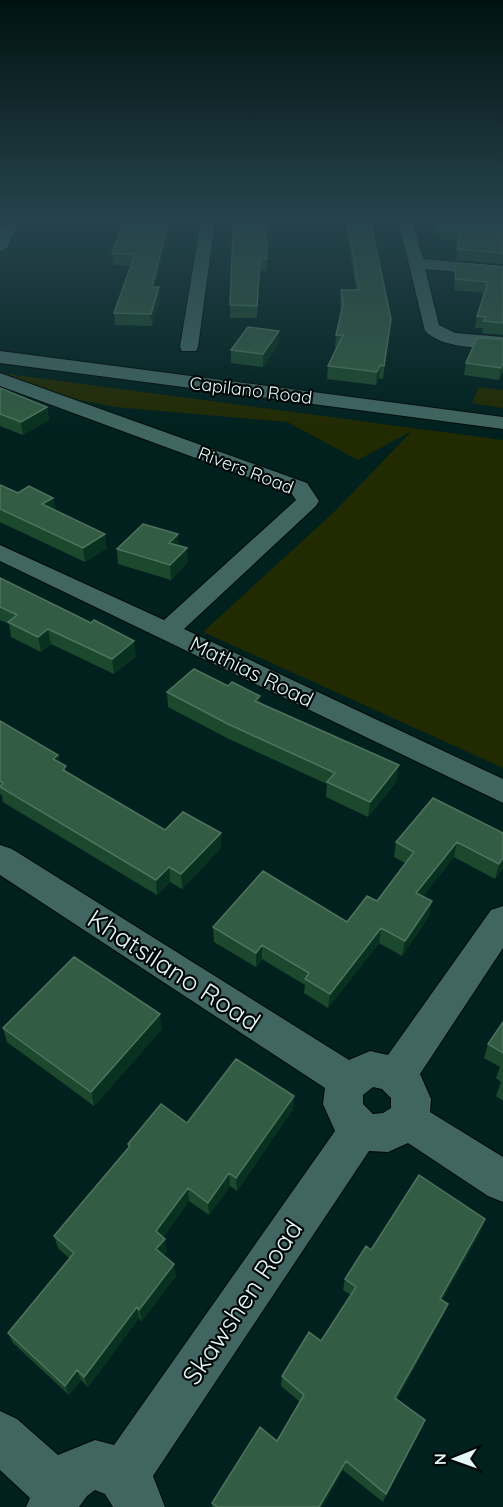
<svg xmlns="http://www.w3.org/2000/svg" width="503" height="1507" viewBox="0 0 503 1507" font-family="Quicksand,sans-serif">
  <rect width="100%" height="100%" fill="#00211e"/>
  <path fill="#222a02" d="M0 373 503 440V768L203 632 334 512 412 431 358 460 287 422 115 407 0 384Z
    M479 387 503 390V408L472 403Z"/>
  <g fill="none" stroke-linecap="round" stroke-linejoin="round">
    <defs>
      <path id="minor" d="M5 219H19L8 247 0 252V229Z
        M201 219H215L198 347 196 351H182L180 347Z
        M398 219H412L423 259 503 266V276L425 269 439 325 455 333 503 337V349C478 347 444 349 425 331Z
        M0 351 503 417V429L0 363Z
        M0 373 307 483 319 501 316 506 184 629 503 779V803L0 561V545L164 620 296 500 291 493 0 386Z
        M0 845 12 849 349 1060 370 1051 388 1055 491 910 503 906V948L420 1074 431 1099 430 1112 503 1157V1202L488 1196 408 1143 388 1152 369 1151 153 1476 165 1507H113L105 1494 95 1490 87 1496 79 1507H26L30 1498 0 1470V1411L17 1419 58 1455 95 1440 114 1445 335 1131 323 1104 325 1088 0 875ZM373 1087 382 1089 391 1098V1108L383 1113 373 1114 363 1104V1095Z"/>
    </defs>
    <use href="#minor" stroke="#000907" stroke-width="2"/>
    <use href="#minor" fill="#416661" fill-rule="evenodd"/>
  </g>
  <path fill="#1c492e" d="M121 219H156L155 222H168L169 233 155 287H159L160 299 152 326 115 325 114 313 131 266 113 265 112 254 122 224Z
    M235 219H261L260 223 267 259V271H260L257 318H230V305Z
    M345 219H370L391 319 383 379 379 378 376 385 327 379 328 366 337 348H335L336 335 341 312 340 302 341 290H356Z
    M432 219H503V264L456 260 459 240H441Z
    M456 263 503 267V335L482 333 483 328H475L477 316 484 293 454 290Z
    M279 331V343L263 367 231 363V350Z
    M503 339V373H502L499 380 464 375 466 363Z
    M0 388 47 407 49 420 23 435 0 426Z
    M0 485 18 493 53 498 55 510 107 548 85 562 0 522Z
    M178 534V545L188 562 171 580 118 564 117 549Z
    M0 578 136 656 114 674 51 644 41 652 11 637 9 624 0 620Z
    M167 692 260 696V703L397 781 368 817 326 797 327 784 229 739 168 707Z
    M0 721 58 755 60 763 67 772 165 830 221 833V848L182 889 170 882 157 895 3 802 2 795 0 794Z
    M433 798 503 868 495 879 454 857 423 896 429 916 402 956 379 943 328 1008 304 993 305 985 262 959 256 967 214 942 213 927 347 922 377 901 405 863 394 857 396 842Z
    M503 1022V1101L496 1096 501 1082 496 1078 500 1067 484 1058 488 1044Z
    M3 1028 162 1029 94 1106 7 1042Z
    M294 1096 293 1109 237 1191 230 1186 209 1215 189 1201 163 1237 167 1251 163 1255 176 1276 142 1321 139 1318 88 1387 81 1380 69 1395 13 1343 8 1333 69 1258 58 1248 54 1236 128 1149V1144L187 1123Z
    M481 1231 442 1300 443 1315 397 1399 421 1429 383 1502 343 1470 322 1507H212V1503L277 1441 300 1402 281 1386 282 1376 321 1341 351 1295 343 1290 345 1279 371 1250Z"/>
  <path fill="#08311f" d="M168 222 169 233 152 299V287Z
    M260 259V271L257 318V306Z
    M159 287 160 299 152 326 151 314Z
    M279 331V343L263 367V354Z
    M503 363 502 373 499 380 501 368Z
    M380 365 379 378 376 385 377 372Z
    M47 407 49 420 23 435 21 422Z
    M53 498 55 512 42 504Z
    M105 534 107 548 85 562 83 548Z
    M178 534 179 549 169 543Z
    M187 548 188 562 171 580 170 565Z
    M48 629 51 644 41 652 38 637Z
    M134 641 136 656 114 674 112 659Z
    M260 696 259 711 255 701Z
    M58 755 61 770 53 759Z
    M399 765 397 781 368 817 370 802Z
    M221 833V848L182 889 181 874Z
    M457 842 454 857 414 908 416 893Z
    M503 858V868L495 879 499 864Z
    M169 867 170 882 157 895 156 880Z
    M432 901 429 916 402 956 405 941Z
    M381 928 379 943 328 1008 330 994Z
    M262 945V959L256 967V953Z
    M160 1014 162 1029 94 1106 91 1092Z
    M294 1096 293 1109 237 1191 236 1178Z
    M229 1173 230 1186 209 1215 208 1203Z
    M188 1188 189 1201 158 1243 156 1231Z
    M485 1219 481 1231 436 1310 440 1299Z
    M165 1239 167 1251 158 1261 156 1249Z
    M174 1264 176 1276 142 1321 139 1310Z
    M448 1304 443 1315 392 1407 395 1398Z
    M137 1307 139 1318 88 1387 84 1377Z
    M77 1370 81 1380 69 1395 65 1386Z
    M425 1420 421 1429 383 1502 386 1494Z
    M346 1461 343 1470 322 1507H319Z"/>
  <path fill="#325c43" stroke="#4e745f" stroke-width="1.5" d="M124 219H152L151 222H168L152 287H159L151 314 114 313 135 254H112Z
    M235 219H258V223H266L267 259H260L257 306 230 305 233 231Z
    M347 219H370L391 319 384 366 380 365 377 372 328 366 343 335H336L343 305 341 290H359Z
    M438 219H503V253L457 249 460 230H443Z
    M456 263 503 267V323L484 321 486 317 477 316 488 282 455 279Z
    M248 327 279 331 263 354 231 350Z
    M477 338 503 339V363L501 368 466 363Z
    M0 388 47 407 21 422 0 414Z
    M0 485 18 493 29 486 53 498 42 504 105 534 83 548 0 509Z
    M143 524 178 534 169 543 187 548 170 565 117 549Z
    M0 578 91 623 94 620 134 641 112 659 48 629 38 637 8 622 17 615 0 607Z
    M194 669 228 686 232 682 260 696 255 701 399 765 370 802 327 782 335 773 228 724 167 692Z
    M0 721 58 755 53 759 66 766 63 770 165 830 183 812 221 833 181 874 169 867 156 880 0 787 3 783 0 781Z
    M433 798 503 833V858L499 864 457 842 416 893 432 901 405 941 381 928 330 994 305 979 309 973 262 945 256 953 213 927 263 871 347 922 367 896 377 901 414 852 396 842Z
    M74 957 160 1014 91 1092 3 1028Z
    M503 1022V1053L488 1044Z
    M236 1059 294 1096 236 1178 229 1173 208 1203 188 1188 156 1231 165 1239 156 1249 174 1264 139 1310 137 1307 84 1377 77 1370 65 1386 8 1333 74 1253 54 1236 130 1146 128 1144 161 1104 187 1123Z
    M419 1175 485 1219 440 1299 448 1304 395 1398 425 1420 386 1494 346 1461 319 1507H217L212 1503 260 1427 277 1441 304 1395 282 1376 309 1332 321 1341 356 1287 345 1279 366 1246 371 1250Z"/>
  <linearGradient id="sky" x2="0" y2="1"><stop stop-color="#001210"/><stop offset="0.51" stop-color="#26434c"/><stop offset="1" stop-color="#26434c" stop-opacity="0"/></linearGradient>
  <rect width="503" height="429" fill="url(#sky)"/>
  <g text-anchor="middle" dominant-baseline="central" stroke-width="4.5" stroke-linejoin="round" paint-order="stroke">
    <g font-size="18" fill="#e4f7f4" stroke="#000807">
      <text transform="translate(251 390) rotate(7)">Capilano Road</text>
      <text transform="translate(246 470) rotate(21)">Rivers Road</text>
    </g>
    <g font-size="21" fill="#e4f7f4" stroke="#000807">
      <text transform="translate(252 671) rotate(26)">Mathias Road</text>
    </g>
    <g font-size="26" fill="#e4f7f4" stroke="#000807">
      <text transform="translate(174 970) rotate(33)">Khatsilano Road</text>
      <text transform="translate(242 1302) rotate(-56)">Skawshen Road</text>
    </g>
  </g>
  <g transform="translate(455 1459) rotate(269)" stroke="#000807" stroke-width="4.5" paint-order="stroke">
  <path d="M0-4.5L10 22L0 15L-10 22Z" fill="#e4f7f4"/>
  <text y="-9" font-size="16" font-weight="bold" text-anchor="middle" fill="#e4f7f4">N</text>
  </g>
</svg>
